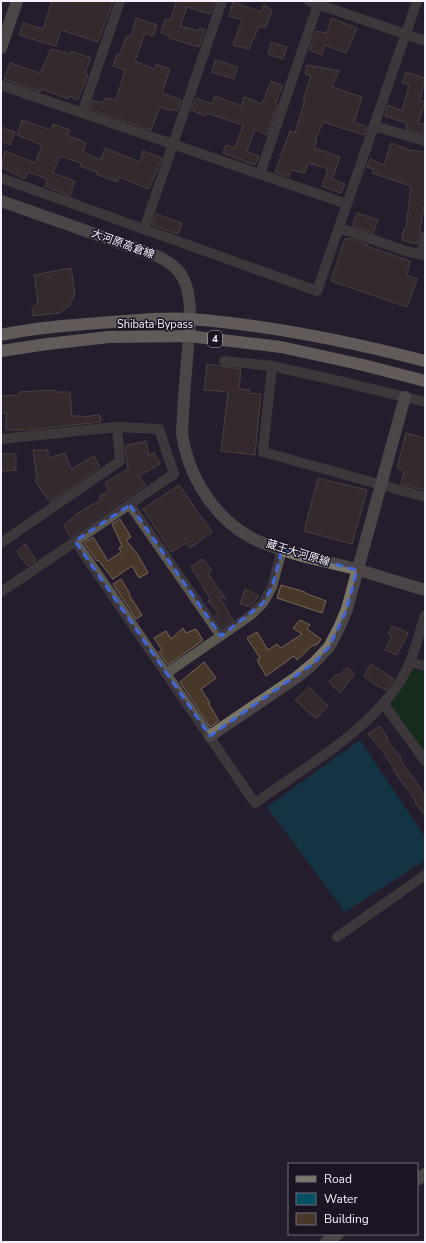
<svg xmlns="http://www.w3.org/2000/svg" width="426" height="1243" viewBox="0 0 426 1243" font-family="'Nunito Sans','Noto Sans JP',sans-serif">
  <rect width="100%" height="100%" fill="#251d2d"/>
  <path fill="#043e03" d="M413 669 425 672V753L391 707V701L409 673Z"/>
  <path fill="#025061" d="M360 740 425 837V860L345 912 267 807Z"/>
  <path fill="#48382a" stroke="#776556" d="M52 1H113L98 42 61 30 56 46 19 35 23 23 43 29Z
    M175 1H215L210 14 187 7 180 26 198 31 199 28 205 30 199 47 169 38 170 36 161 33 165 19 170 20 176 3Z
    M233 2 261 12 264 5 272 10 265 28 259 26 249 49 233 45 242 20 229 16Z
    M136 18 157 25 153 36 145 33 135 61 154 69 156 64 170 69 162 93 181 100 177 111 171 109 170 111 160 107 151 130 90 109 93 100 103 103 105 98 116 100 125 70 113 66 117 54 119 55 127 36 131 37Z
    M331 18 357 28 346 53 325 45 322 55 309 50 316 31 327 33Z
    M271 42 287 47 283 59 268 54Z
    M51 49 70 54 71 51 91 58 85 73 88 74 78 100 69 96 68 99 42 89 40 92 4 79 10 63 40 73Z
    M215 60 238 67 234 79 212 72Z
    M307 65 339 71 332 87 362 97 354 122 367 127 364 135 323 122 315 140H317L314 148 340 157 332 179 345 184 341 193 322 186 328 169 308 163 305 173 291 170 289 177 275 172 290 131 295 133 305 100H303L311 76 305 74Z
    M406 72 425 78 420 100 425 102 418 123 425 125 423 134 406 129 407 123 385 116 388 105 402 111 409 85 402 83Z
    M271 81 283 86 275 104 277 105 267 135 255 129 247 152 259 156 255 165 223 153 226 145 235 148 243 125 207 113 206 116 191 110 196 98 212 104 215 96 241 106 244 97 262 104Z
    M22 120 51 130 53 124 70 130 67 135 86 143 83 152 101 160 105 148 140 162 143 151 162 158 149 189 119 177 117 182 96 174 97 172 80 166 81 163 60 156 53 173 75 181 70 196 45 186 47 179 28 172 25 179 1 167 5 151 35 163 42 145 17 135Z
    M1 127 15 132 10 145 1 141Z
    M391 143 409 150 425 152V205H424L420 232 417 244 402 240 404 228 406 229 411 186 372 173 374 169 367 167 370 159 384 165Z
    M357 213 378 220 373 233 352 226Z
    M156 214 182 223 178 234 152 225Z
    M345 238 347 239 348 238 368 245 367 246 410 261 407 275 417 279 407 307 331 281Z
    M71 268 75 293 70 305 60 313 33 316 32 309 38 302 34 275Z
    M207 364 241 369 239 389 250 390 249 393 261 394 255 455 221 451 228 392 204 390Z
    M55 390V392H70L72 416H80V417L100 415 101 422 28 430H6V413H1V396L19 395V392Z
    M406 433 425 438V490L401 484 404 471 397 468Z
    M146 441 149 456 154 452 160 464 139 476 146 485 70 537 64 525 79 512 101 500 99 497 109 490 105 483 128 469 125 446Z
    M33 450H48V458L65 453 71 469 94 456 100 467 50 502 35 481 37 480Z
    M1 454H16V470L2 471Z
    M318 478 367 490 352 544 304 531Z
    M179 485 212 532 190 548 186 543 171 552 143 509Z
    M120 519 131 537 126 540 138 555 148 573 139 578 132 566 113 579 98 560 97 561 84 543 93 537 108 561 121 552 119 548 122 546 112 524Z
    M25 544 36 560 27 566 17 551Z
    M203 559 212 571 208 574 226 599 219 597 233 620 223 627 215 616 219 614 208 601 211 600 191 567Z
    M121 579 130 594 129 595 142 615 136 619 113 584Z
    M281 585 305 592V593L326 601 322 613 277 598Z
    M245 589 259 596 250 607 240 604Z
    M300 620 310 625 307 629 321 639 318 644H316L315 646 313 645 297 660 294 656 266 676 257 660 260 658 247 638 257 632 268 650 277 644 281 648 302 634 293 628Z
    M392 626 408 633 397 655 385 650 392 636 388 634Z
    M183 628 186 633 196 629 203 640 168 665 159 652 162 650 154 638 166 631 171 639Z
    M204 662 216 678 201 689 210 703 209 704 219 721 210 727 180 682Z
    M371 664 394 679 386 690 374 684 364 676Z
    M347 667 355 674 340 693 329 682 337 674 339 676Z
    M309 687 328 706 316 719 295 700Z
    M380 726 388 739 387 740 401 758 400 759 425 795V816L415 802 416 801 393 770 394 769 382 750 368 734Z"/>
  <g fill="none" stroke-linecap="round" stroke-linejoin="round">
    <path stroke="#5b584f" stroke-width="10" d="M309 1 425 41
      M1 85 347 204
      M82 113 120 1
      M374 126 425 141
      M260 174 318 4
      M1 178 317 291 417 1
      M339 228 409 252 425 255
      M144 229 222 1
      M422 255 425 236
      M224 361 272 366 339 381 425 402
      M272 366 263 452 425 497
      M1 439 117 427 159 429 174 474 1 592
      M130 505 221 636
      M75 541 255 803C304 768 369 731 401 680 413 660 418 637 425 615
      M1 543 120 461 117 427
      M410 662 425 666
      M167 673 251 615 263 603 272 587 282 550
      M383 703 425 761
      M337 937 425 875"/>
    <path stroke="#7b7768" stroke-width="12" d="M1 48 17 1
      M1 201 157 256C168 261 179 268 184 280 194 301 189 337 187 359 185 384 183 408 182 433 188 477 216 522 258 541 288 554 320 560 352 568 376 575 401 583 425 590
      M210 736 297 677 314 663 329 647 339 628 347 609 405 397
      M417 1180 425 1174
      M326 1242 338 1234"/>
    <path stroke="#aba48e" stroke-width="12" d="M1 335C38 327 75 325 112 322 138 320 164 317 190 319 270 325 348 341 425 361
      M1 351 47 344 109 337 189 336 281 347 363 365 425 381"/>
  </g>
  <path d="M0 0H426V1243H0ZM130 505 221 636 263 603 272 587 282 550 357 570 347 609 329 647 314 663 210 736 75 541Z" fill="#251d2d" fill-opacity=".55" fill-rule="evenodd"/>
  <path fill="none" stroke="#3e66dd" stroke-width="3" stroke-dasharray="8 5" stroke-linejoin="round" d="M130 505 221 636 263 603 272 587 282 550 357 570 347 609 329 647 314 663 210 736 75 541Z"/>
  <g text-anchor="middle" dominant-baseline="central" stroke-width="3" stroke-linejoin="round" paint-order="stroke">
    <rect fill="#1b1423" stroke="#b4aebb" stroke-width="1" x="208" y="331" width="14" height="16" rx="3"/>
    <g font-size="10" font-weight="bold" fill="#f6f0fc">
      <text x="215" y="339">4</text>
    </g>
    <g font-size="11" fill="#f6f0fc" stroke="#1b1423">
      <text transform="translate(123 244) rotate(20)">大河原高倉線</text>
      <text x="155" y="324">Shibata Bypass</text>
      <text transform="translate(298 553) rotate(17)">蔵王大河原線</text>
    </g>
  </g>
  <rect width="426" height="1243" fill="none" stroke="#f6f0fc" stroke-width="4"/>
  <rect x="288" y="1163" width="130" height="72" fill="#1b1423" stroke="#736c7a"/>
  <rect x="296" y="1176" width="20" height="6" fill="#7b7768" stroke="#736c7a"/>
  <text x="324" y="1183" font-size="12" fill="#f6f0fc">Road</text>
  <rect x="296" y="1193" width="20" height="12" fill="#025061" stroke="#736c7a"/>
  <text x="324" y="1203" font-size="12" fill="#f6f0fc">Water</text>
  <rect x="296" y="1213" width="20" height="12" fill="#48382a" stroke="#736c7a"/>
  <text x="324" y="1223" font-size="12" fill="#f6f0fc">Building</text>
</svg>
